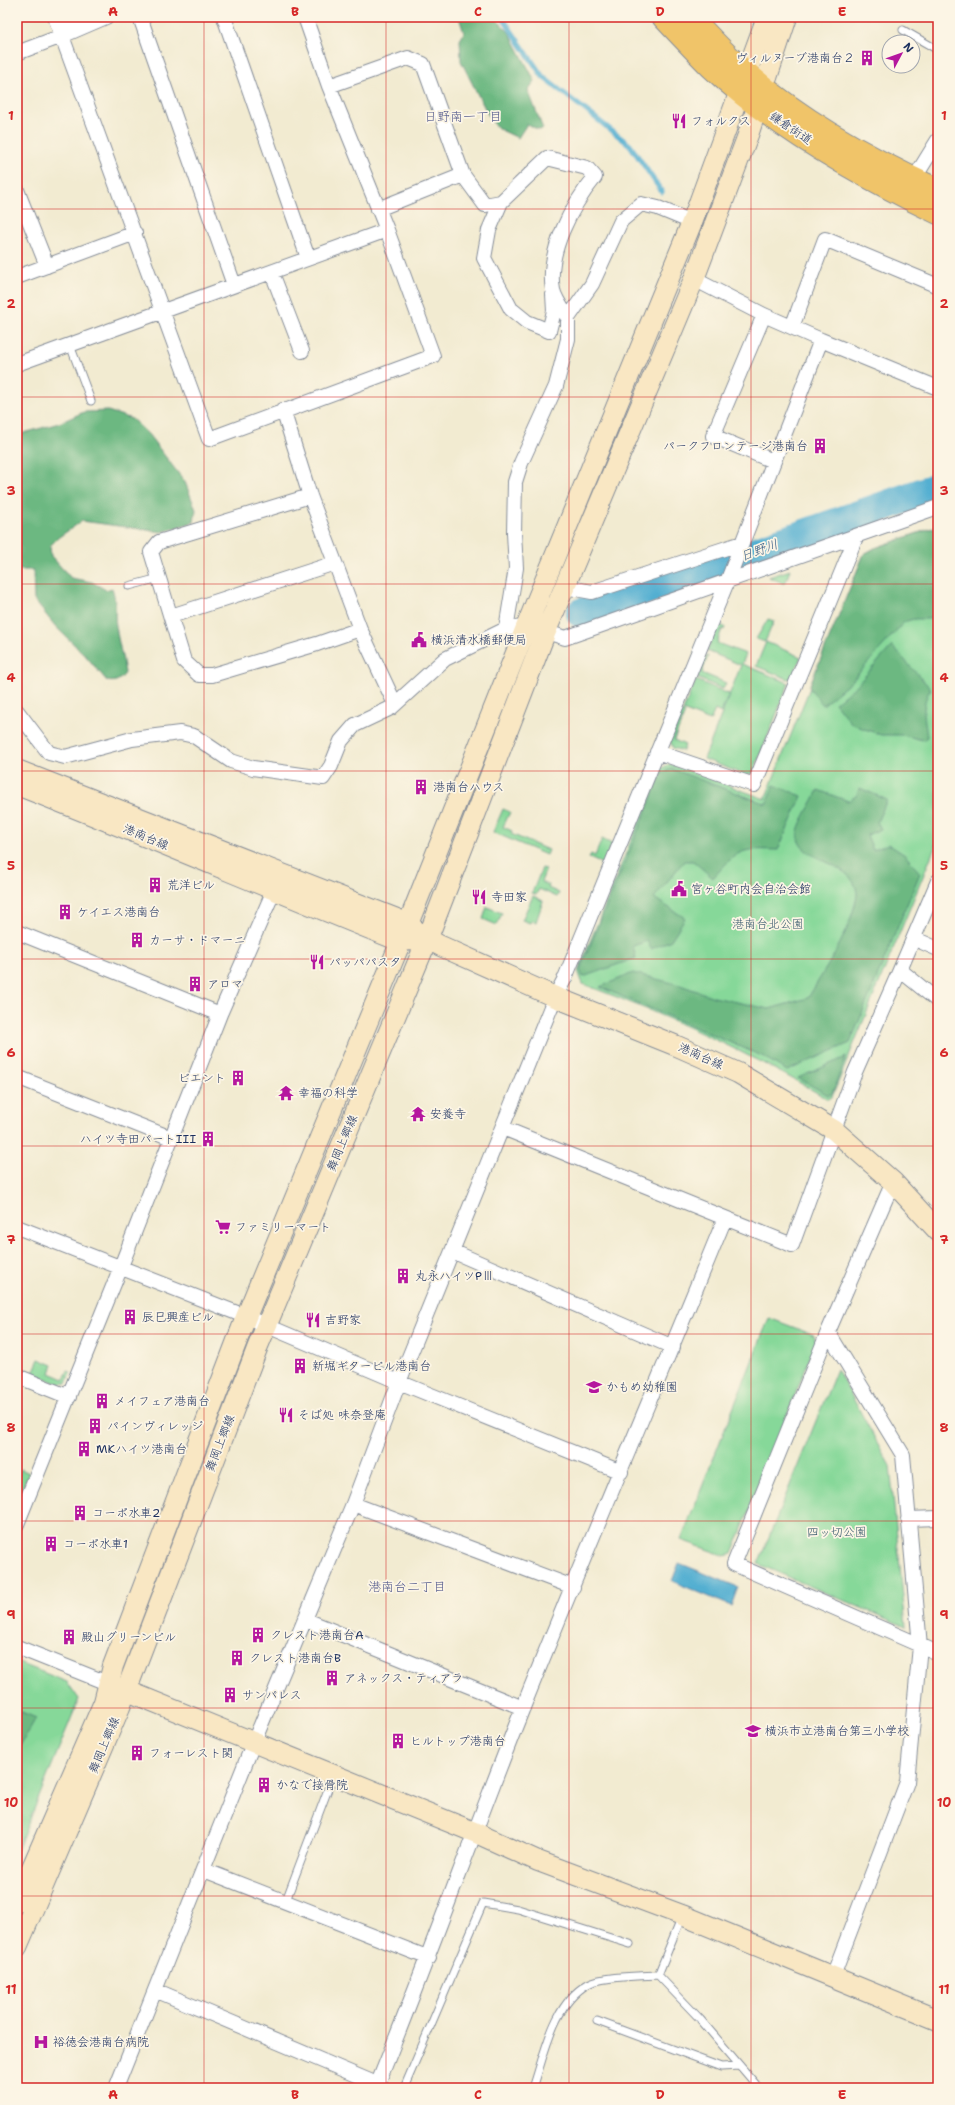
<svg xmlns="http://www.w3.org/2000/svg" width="955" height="2105" viewBox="0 0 955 2105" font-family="'Shantell Sans','Klee One',sans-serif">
  <rect width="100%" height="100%" fill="#fcf5e5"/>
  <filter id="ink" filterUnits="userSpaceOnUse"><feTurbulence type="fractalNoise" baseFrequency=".025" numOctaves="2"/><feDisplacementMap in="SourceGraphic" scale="8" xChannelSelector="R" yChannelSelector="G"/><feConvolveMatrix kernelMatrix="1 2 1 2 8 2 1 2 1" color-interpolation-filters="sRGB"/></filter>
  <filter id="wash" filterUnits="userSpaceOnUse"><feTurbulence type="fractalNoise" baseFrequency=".012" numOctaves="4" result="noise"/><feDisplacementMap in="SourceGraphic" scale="16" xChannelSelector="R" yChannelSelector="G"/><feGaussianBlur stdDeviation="0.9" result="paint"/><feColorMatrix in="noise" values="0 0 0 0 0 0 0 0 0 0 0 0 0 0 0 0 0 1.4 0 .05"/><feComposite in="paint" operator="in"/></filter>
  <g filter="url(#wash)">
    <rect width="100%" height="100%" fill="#f2ebd1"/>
    <path fill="#86d899" stroke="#50847c" d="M938 526V840L832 1097 828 1099C750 1053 668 1016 583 984L578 971 660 769 670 764 765 799 864 554 875 548Z
      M790 570 785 584 769 577Z
      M768 619 774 621 765 642 756 639Z
      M718 624 725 627 724 630 722 629 717 643 746 654 742 664 789 683 753 773 745 775 704 759 741 665 707 651Z
      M766 642 801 657 792 678 788 679 756 666Z
      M706 655 708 656 702 673 726 683 723 689 697 678Z
      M696 680 729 694 721 713 715 710 710 721 683 710Z
      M682 712 685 713 674 740 685 745 683 751 673 748 670 741Z
      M503 809 510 812 503 827 512 831 511 834 548 850 546 855 493 832Z
      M602 839 612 844 603 864 589 858 591 854 595 856Z
      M542 868 546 869 541 882 549 885 548 888 559 893 557 897 539 889 536 895 532 893Z
      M533 896 543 901 536 922 532 920 530 923 522 920Z
      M487 907 502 913 497 925 483 919Z
      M769 1318 814 1335 816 1342 732 1554 725 1556 681 1540Z
      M39 1359 53 1365 50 1373 64 1379 68 1371 71 1372 66 1383 58 1384 33 1373Z
      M837 1369 890 1466 906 1627 758 1564Z
      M21 1469 29 1473 17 1501V1479Z
      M17 1662 67 1682 79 1699 17 1851Z"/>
    <path fill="#6cb881" stroke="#447470" d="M459 17 496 19 509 32 535 81 528 90 543 129 539 130 527 124 518 138 499 129 491 120 477 93 461 61 460 40 464 33Z
      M108 411 132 419 148 434 185 482 196 510 194 522 162 532 82 521 59 537 50 546 51 556 71 578 92 582 106 590 112 588C117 601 114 613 116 626 118 642 123 657 125 673 121 680 115 683 107 681L85 655 56 627 34 600 33 570H17V435L59 423 84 412Z
      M938 526V617C923 622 917 615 903 623L852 681 823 705 809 687 864 554 875 548Z
      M892 646 931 689C920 704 925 719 927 737L923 740 902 735H881L862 728 851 723 835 703 857 685Z
      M938 701V776L932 711Z
      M672 769 766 804 774 785 802 796 778 850C739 849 740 848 713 878L693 861H684L654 898 685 918 671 940 651 949 647 941 633 946 636 958 583 977 580 970 662 772Z
      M860 788 887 800 877 822 881 829 867 835 873 850 888 844 905 855 920 873 850 1043 787 1071 762 1056 600 987 633 973 680 985 714 997 769 1009 808 998C825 969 845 941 854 908 855 904 857 898 857 893 854 859 792 862 798 831 801 819 813 802 818 790L848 801 856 796Z
      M846 1057 832 1094 828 1095 798 1078Z
      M17 1710 36 1718 17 1751Z"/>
    <path fill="#53afd1" stroke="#376f98" d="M679 1563 738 1587 731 1606 672 1581Z"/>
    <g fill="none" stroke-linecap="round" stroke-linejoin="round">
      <path stroke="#53afd1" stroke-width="5" d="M502 17 543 77 630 145 662 192"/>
      <path stroke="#53afd1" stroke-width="30" d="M581 613 938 487"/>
    </g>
  </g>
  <g filter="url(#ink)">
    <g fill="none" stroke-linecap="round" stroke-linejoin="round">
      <defs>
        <path id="lane" d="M903 30 938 50
          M70 345 91 401
          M129 586 159 578
          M285 1903 333 1776
          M658 1975 700 2019 759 2088
          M658 1975 682 1916
          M597 2021 721 2067 740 2066
          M404 2088 483 1903 518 1909 630 1944
          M533 2088C545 2053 553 2004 588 1984 602 1976 641 1976 658 1975"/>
        <path id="street" d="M55 17 209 439 433 356 387 230 329 86 305 17
          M140 17 234 285
          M224 17 308 258
          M62 36 106 17
          M17 53 62 36 71 17
          M329 86 408 58 423 64 463 175 378 209
          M463 175 485 205 501 202 547 158 587 168 595 177C572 205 546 253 553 290 555 299 563 310 568 318
          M914 179 938 140
          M17 190 47 266
          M501 202 489 230 484 258 511 309 527 322 549 331 554 311 553 294
          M272 273 302 351
          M17 277 135 233
          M694 279 764 315 821 340 938 388
          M764 315 713 436 773 461
          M792 327 825 239 938 286
          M17 364 387 230
          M283 410 310 496 360 629 317 644 212 675H199L184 661 151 552 159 542 310 496
          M565 587 592 592 742 543
          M171 616 335 563
          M360 629 395 704
          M506 629 516 568 514 533 515 482 521 463 556 386 568 339V318L592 284 621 221 641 204 658 208 692 222
          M17 711 49 753 65 757 132 739 180 733 194 736 231 761 253 768 323 778 331 766 341 741 355 725 391 708 445 659 506 629C525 624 548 632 565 638L938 507
          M657 752 754 785 856 537
          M938 881 900 970 938 1001
          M17 932 220 1014
          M915 939 938 949
          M17 1077 171 1138
          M893 1182 828 1332 734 1564 938 1653
          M725 1218 792 1245 855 1072 900 970
          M17 1227 237 1313 399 1382 621 1472
          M452 1251 673 1347
          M828 1332 903 1455 920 1646 907 1782 833 1976
          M17 1376 69 1397
          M353 1504 573 1587
          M908 1519 938 1518
          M17 1524 116 1279 220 1014 278 881
          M306 1620 523 1708
          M17 1647 117 1687
          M204 1870 429 1958
          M155 1990 377 2084
          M116 2088 253 1744 353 1504 399 1382 555 997 565 978 727 582 821 340
          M376 2088C427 1963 472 1836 522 1710 588 1545 658 1382 725 1218L503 1128"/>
        <path id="secondary" d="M17 770 397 919C414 927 425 939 443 947L555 997 677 1046 738 1073 834 1130 893 1182 938 1231
          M17 785C145 835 272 890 400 941L413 940
          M125 1690 474 1832 538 1861 682 1915 938 2020
          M17 1902 104 1702 113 1666 246 1317 408 924 535 605 692 222 767 17
          M17 1947 120 1707 258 1346 427 940 546 631 694 279 748 135 787 17"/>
        <path id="primary" d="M663 17C679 34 695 51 711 67 773 126 861 176 938 213
          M691 17C709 36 727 56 747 73 803 122 870 159 938 190"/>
      </defs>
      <use href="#lane" stroke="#868d98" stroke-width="9"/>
      <use href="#street" stroke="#868d98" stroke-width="16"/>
      <use href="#secondary" stroke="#868d98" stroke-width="22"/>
      <use href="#primary" stroke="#868d98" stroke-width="24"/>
      <use href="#lane" stroke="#fff" stroke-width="7"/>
      <use href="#street" stroke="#fff" stroke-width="14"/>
      <use href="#secondary" stroke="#f9e7c3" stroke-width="20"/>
      <use href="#primary" stroke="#f0c469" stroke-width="22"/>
    </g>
  </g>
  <path fill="none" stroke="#d62828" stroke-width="1" stroke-opacity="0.55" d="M204 17V2088M386 17V2088M569 17V2088M751 17V2088M17 209H938M17 397H938M17 584H938M17 771H938M17 959H938M17 1146H938M17 1334H938M17 1521H938M17 1708H938M17 1896H938"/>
  <defs>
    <symbol id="building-bare" viewBox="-9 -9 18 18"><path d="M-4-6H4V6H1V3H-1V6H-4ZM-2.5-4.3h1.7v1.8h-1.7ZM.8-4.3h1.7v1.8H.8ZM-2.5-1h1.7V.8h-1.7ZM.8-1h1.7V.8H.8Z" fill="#b5179e" stroke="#fcf5e5" stroke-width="2.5" paint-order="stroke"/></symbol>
    <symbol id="restaurant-bare" viewBox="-9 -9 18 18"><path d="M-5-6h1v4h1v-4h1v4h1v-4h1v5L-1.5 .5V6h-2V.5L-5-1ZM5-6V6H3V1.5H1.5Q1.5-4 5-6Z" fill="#b5179e" stroke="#fcf5e5" stroke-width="2.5" paint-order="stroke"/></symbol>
    <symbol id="civic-bare" viewBox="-9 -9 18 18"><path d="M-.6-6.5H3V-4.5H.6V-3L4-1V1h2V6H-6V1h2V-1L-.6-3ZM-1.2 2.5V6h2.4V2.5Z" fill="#b5179e" stroke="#fcf5e5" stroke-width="2.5" paint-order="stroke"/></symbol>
    <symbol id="temple-bare" viewBox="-9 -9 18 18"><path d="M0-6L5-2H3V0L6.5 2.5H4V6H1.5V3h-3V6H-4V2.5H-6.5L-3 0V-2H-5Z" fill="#b5179e" stroke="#fcf5e5" stroke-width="2.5" paint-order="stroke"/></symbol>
    <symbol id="supermarket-bare" viewBox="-9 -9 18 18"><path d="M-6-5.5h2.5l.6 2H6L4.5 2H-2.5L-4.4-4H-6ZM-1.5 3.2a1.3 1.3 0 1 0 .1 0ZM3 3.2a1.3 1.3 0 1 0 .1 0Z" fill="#b5179e" stroke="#fcf5e5" stroke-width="2.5" paint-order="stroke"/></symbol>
    <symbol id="school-bare" viewBox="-9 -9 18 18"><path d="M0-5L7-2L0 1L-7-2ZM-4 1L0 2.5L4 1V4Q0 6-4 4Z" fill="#b5179e" stroke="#fcf5e5" stroke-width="2.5" paint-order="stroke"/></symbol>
    <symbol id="hospital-bare" viewBox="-9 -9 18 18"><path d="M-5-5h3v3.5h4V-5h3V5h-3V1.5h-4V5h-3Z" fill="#b5179e" stroke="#fcf5e5" stroke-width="2.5" paint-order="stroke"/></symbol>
  </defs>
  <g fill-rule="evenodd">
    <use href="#building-bare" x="856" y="47" width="22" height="22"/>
    <use href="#restaurant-bare" x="668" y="110" width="22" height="22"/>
    <use href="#building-bare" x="809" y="435" width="22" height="22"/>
    <use href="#civic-bare" x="408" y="629" width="22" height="22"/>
    <use href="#building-bare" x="410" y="776" width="22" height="22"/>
    <use href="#building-bare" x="144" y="874" width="22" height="22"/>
    <use href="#civic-bare" x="668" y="878" width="22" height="22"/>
    <use href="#restaurant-bare" x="468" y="886" width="22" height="22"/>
    <use href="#building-bare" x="54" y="901" width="22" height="22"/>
    <use href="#building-bare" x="126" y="929" width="22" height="22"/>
    <use href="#restaurant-bare" x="306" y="951" width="22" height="22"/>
    <use href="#building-bare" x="184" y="973" width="22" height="22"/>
    <use href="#building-bare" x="227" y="1067" width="22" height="22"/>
    <use href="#temple-bare" x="275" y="1082" width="22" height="22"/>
    <use href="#temple-bare" x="407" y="1103" width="22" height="22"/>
    <use href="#building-bare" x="197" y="1128" width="22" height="22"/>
    <use href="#supermarket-bare" x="212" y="1216" width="22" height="22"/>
    <use href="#building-bare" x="392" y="1265" width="22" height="22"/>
    <use href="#building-bare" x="119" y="1306" width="22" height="22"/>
    <use href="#restaurant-bare" x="302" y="1309" width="22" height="22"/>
    <use href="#building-bare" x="289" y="1355" width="22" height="22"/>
    <use href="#school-bare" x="583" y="1376" width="22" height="22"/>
    <use href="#building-bare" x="91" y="1390" width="22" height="22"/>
    <use href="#restaurant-bare" x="275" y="1404" width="22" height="22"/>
    <use href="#building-bare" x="84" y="1415" width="22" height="22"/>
    <use href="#building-bare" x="73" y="1438" width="22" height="22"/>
    <use href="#building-bare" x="69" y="1502" width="22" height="22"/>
    <use href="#building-bare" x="40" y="1533" width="22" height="22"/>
    <use href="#building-bare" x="247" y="1624" width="22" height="22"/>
    <use href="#building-bare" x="58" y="1626" width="22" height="22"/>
    <use href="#building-bare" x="226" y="1647" width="22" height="22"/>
    <use href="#building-bare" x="321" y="1667" width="22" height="22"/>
    <use href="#building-bare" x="219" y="1684" width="22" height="22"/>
    <use href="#school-bare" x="742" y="1720" width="22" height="22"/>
    <use href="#building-bare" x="387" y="1730" width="22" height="22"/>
    <use href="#building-bare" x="126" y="1742" width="22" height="22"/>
    <use href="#building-bare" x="253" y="1774" width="22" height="22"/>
    <use href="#hospital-bare" x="30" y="2031" width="22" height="22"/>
  </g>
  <g text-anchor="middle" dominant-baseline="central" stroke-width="3.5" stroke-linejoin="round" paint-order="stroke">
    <g font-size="12" fill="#1b2f5e" stroke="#fcf5e5" text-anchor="start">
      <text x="855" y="58" text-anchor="end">ヴィルヌーブ港南台２</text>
      <text x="691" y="121">フォルクス</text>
      <text x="808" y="446" text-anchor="end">パークフロンテージ港南台</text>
      <text x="431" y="640">横浜清水橋郵便局</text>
      <text x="433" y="787">港南台ハウス</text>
      <text x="167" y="885">荒洋ビル</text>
      <text x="691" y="889">宮ヶ谷町内会自治会館</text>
      <text x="491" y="897">寺田家</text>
      <text x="77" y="912">ケイエス港南台</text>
      <text x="149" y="940">カーサ・ドマーニ</text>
      <text x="329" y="962">パッパパスタ</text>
      <text x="207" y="984">アロマ</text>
      <text x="226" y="1078" text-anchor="end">ビエント</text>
      <text x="298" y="1093">幸福の科学</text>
      <text x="430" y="1114">安養寺</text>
      <text x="196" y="1139" text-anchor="end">ハイツ寺田パートIII</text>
      <text x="235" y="1227">ファミリーマート</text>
      <text x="415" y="1276">丸永ハイツPⅢ</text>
      <text x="142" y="1317">辰巳興産ビル</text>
      <text x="325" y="1320">吉野家</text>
      <text x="312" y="1366">新堀ギタービル港南台</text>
      <text x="606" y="1387">かもめ幼稚園</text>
      <text x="114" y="1401">メイフェア港南台</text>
      <text x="298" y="1415">そば処 味奈登庵</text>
      <text x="107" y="1426">パインヴィレッジ</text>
      <text x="96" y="1449">MKハイツ港南台</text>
      <text x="92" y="1513">コーポ水車2</text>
      <text x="63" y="1544">コーポ水車1</text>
      <text x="270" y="1635">クレスト港南台A</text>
      <text x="81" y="1637">殿山グリーンビル</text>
      <text x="249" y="1658">クレスト港南台B</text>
      <text x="344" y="1678">アネックス・ティアラ</text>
      <text x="242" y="1695">サンパレス</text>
      <text x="765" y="1731">横浜市立港南台第三小学校</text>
      <text x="410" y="1741">ヒルトップ港南台</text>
      <text x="149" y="1753">フォーレスト関</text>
      <text x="276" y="1785">かなで接骨院</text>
      <text x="53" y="2042">裕徳会港南台病院</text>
    </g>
    <g font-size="12" fill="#1b2f5e" stroke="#fcf5e5">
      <text transform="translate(791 128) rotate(34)">鎌倉街道</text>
      <text transform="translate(146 837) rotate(23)">港南台線</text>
      <text transform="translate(701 1056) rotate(24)">港南台線</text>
      <text transform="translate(342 1143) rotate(-67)">舞岡上郷線</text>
      <text transform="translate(220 1443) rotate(-69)">舞岡上郷線</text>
      <text transform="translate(104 1745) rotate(-67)">舞岡上郷線</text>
    </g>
    <g font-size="12" fill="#36596d" stroke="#fcf5e5">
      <text x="768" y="924">港南台北公園</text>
      <text x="837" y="1532">四ッ切公園</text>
    </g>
    <g font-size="13" fill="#555c8e" stroke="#fcf5e5">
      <text x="463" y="116">日野南一丁目</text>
      <text x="407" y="1586">港南台二丁目</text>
    </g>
    <g font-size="13" font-style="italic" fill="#2c5580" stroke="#fcf5e5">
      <text transform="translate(759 550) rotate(-20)">日野川</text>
    </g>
  </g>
  <rect width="955" height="2105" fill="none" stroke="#fcf5e5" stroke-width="44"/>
  <g transform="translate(901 54) rotate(49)"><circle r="19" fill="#fcf5e5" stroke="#a2a6af"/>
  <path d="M0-3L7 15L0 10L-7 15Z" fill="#b5179e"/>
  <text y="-6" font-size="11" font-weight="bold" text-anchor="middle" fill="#1b2f5e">N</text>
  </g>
  <rect x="22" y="22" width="911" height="2061" fill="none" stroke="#d62828" stroke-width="1.5"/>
  <g font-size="13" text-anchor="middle" font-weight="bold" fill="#d62828">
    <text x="113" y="16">A</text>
    <text x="295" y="16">B</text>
    <text x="478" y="16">C</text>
    <text x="660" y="16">D</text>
    <text x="842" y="16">E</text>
    <text x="11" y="120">1</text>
    <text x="944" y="120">1</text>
    <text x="11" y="308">2</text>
    <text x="944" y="308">2</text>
    <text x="11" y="495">3</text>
    <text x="944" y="495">3</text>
    <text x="11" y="682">4</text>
    <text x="944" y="682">4</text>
    <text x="11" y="870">5</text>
    <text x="944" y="870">5</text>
    <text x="11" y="1057">6</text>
    <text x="944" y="1057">6</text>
    <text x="11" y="1244">7</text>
    <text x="944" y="1244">7</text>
    <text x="11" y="1432">8</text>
    <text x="944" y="1432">8</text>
    <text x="11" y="1619">9</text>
    <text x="944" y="1619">9</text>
    <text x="11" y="1807">10</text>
    <text x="944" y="1807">10</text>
    <text x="11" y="1994">11</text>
    <text x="944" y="1994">11</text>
    <text x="113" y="2099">A</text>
    <text x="295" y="2099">B</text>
    <text x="478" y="2099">C</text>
    <text x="660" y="2099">D</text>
    <text x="842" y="2099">E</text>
  </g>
</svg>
